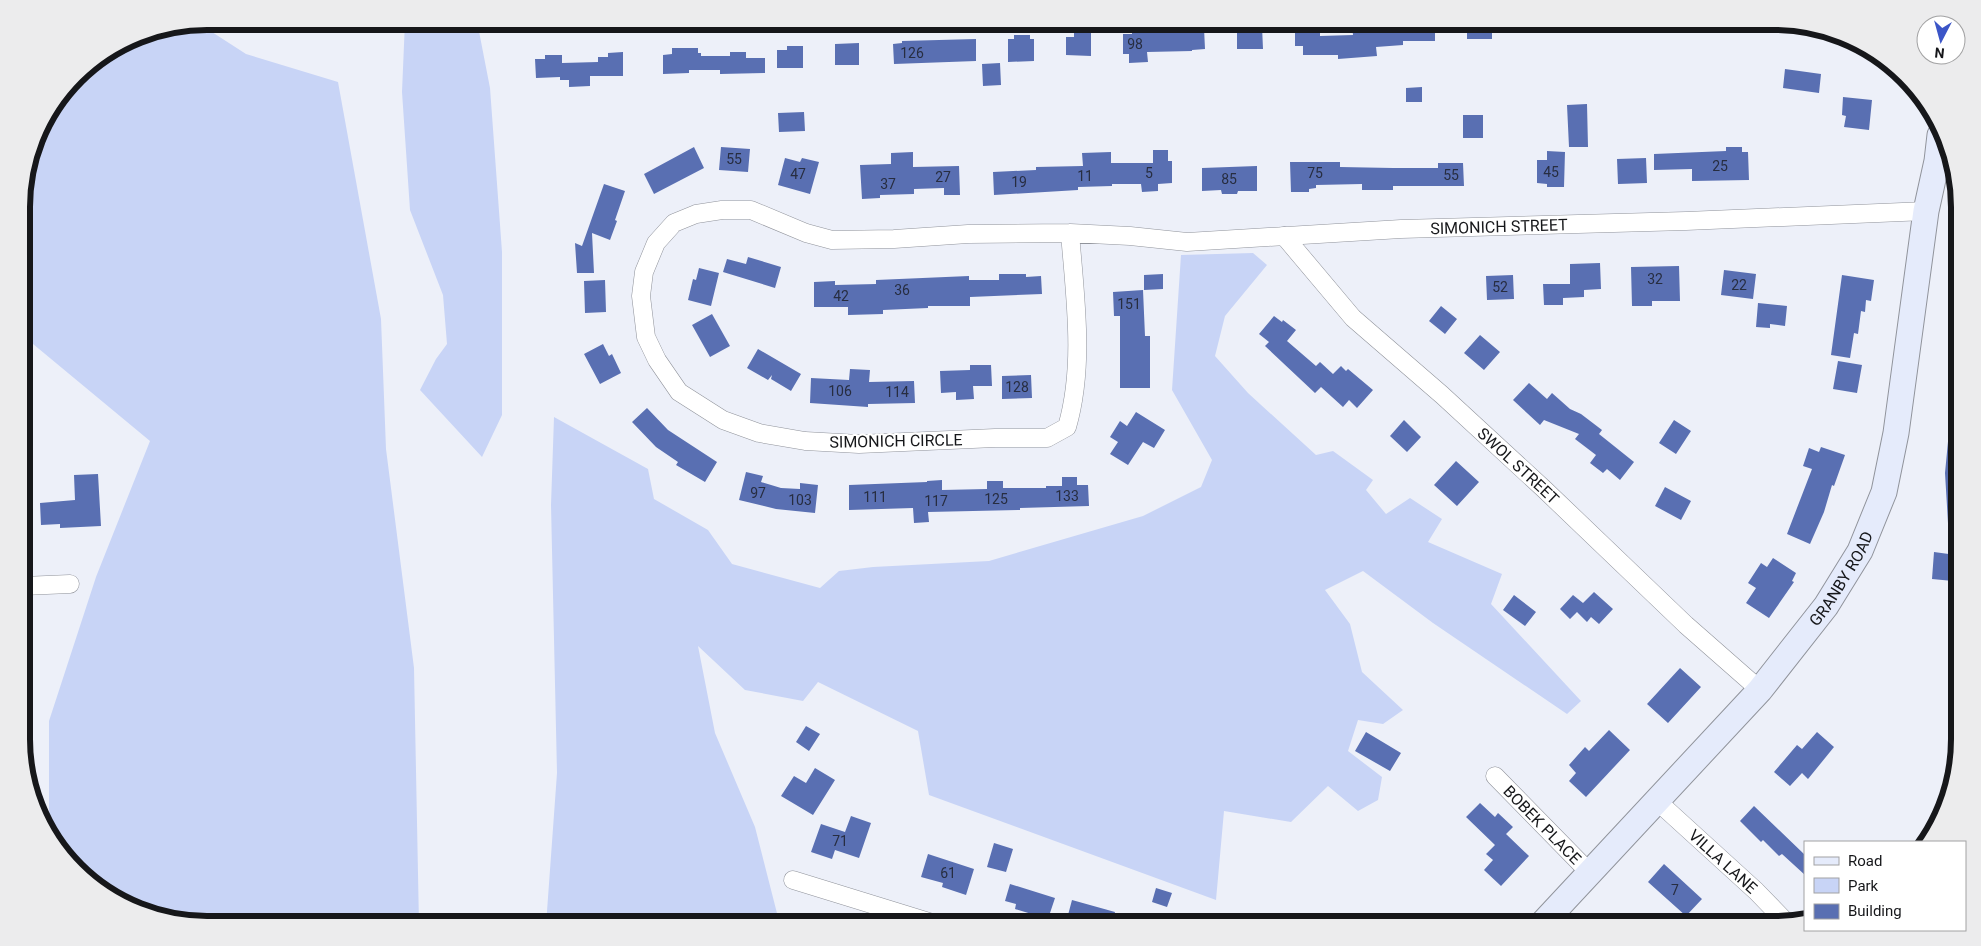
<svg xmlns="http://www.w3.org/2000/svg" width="1981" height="946" viewBox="0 0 1981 946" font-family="Roboto,sans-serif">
  <rect width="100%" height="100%" fill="#edf0f9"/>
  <path fill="#c8d4f6" d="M405 21H477L490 88 502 252V415L482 457 420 390 436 359 447 344 443 295 410 210 402 92Z
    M198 23 246 54 338 82 381 319 386 449 414 668 419 925H207L125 906 60 852 49 834V721L96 577 150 441 27 339 22 343V195L41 125 84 68 136 35Z
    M1253 253 1267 265 1225 316 1215 356 1248 393 1316 455 1333 451 1373 480 1366 490 1386 514 1410 498 1442 519 1428 542 1502 574 1491 604 1581 701 1567 714 1433 623 1363 571 1325 590 1350 624 1362 672 1403 710 1383 724 1358 720 1348 751 1382 777 1378 800 1358 811 1328 786 1291 822 1224 811 1216 900 929 795 918 731 818 682 803 701 745 690 698 646 715 733 755 827 780 925H546L557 773 551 505 554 417 648 469 654 499 708 530 732 564 820 588 839 571 873 567 989 561 1143 516 1201 487 1212 460 1172 390 1181 255Z"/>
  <path fill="#596fb2" d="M1359 21H1435V41H1403V45L1376 47 1377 56 1338 59V55H1303V46H1295V27H1304L1303 23H1320V36L1353 35 1352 25H1359Z
    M1467 21H1492V39H1467Z
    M1246 26H1262L1263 49H1237V29H1246Z
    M1181 28H1204L1205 49 1192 50V51L1147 52 1148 62 1129 63V54H1123V34H1132V31L1181 32Z
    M1074 33H1091V56L1066 55V37H1074Z
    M1014 35H1030V39H1034V61L1008 62V39H1014Z
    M976 39V61L894 64 893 44 902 43V41Z
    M859 43V65H835V44Z
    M787 46H803V68H777V50H787Z
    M672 48H698V53H701V56H730V52H746V58H765V73L720 74V70H689V73L663 74V55L672 54Z
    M623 52V76H590V86L569 87V80H560V77L536 78 535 59H545V55H562V63L598 62V57H608V53Z
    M1000 63 1001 85 983 86 982 64Z
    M1785 69 1821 74 1819 93 1783 88Z
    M1422 87V102H1406V88Z
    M1843 97 1872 100 1869 130 1844 127 1846 116 1842 115Z
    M1587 104 1588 147H1569L1567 105Z
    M804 112 805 131 779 132 778 113Z
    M1463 115H1483V138H1463Z
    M694 147 704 168 654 194 644 174Z
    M721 147 750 149 748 172 719 170Z
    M1726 147H1742V152H1748L1749 180 1692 181V169L1654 170V154L1726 151Z
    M1153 150H1168V161H1172V183L1158 184V191L1142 192 1141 184H1112V186L1078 187V190L994 195 993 172 1036 170V167L1083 166 1082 153 1111 152V163H1153Z
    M1547 151 1565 152 1564 187H1547V184L1537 183V160H1547Z
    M913 152V167L959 166 960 195H944V188L914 189V194L880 195V198L862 199 860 165 891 164V153Z
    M785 158 800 162 802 158 819 162 810 194 778 185Z
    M1646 158 1647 183 1618 184 1617 159Z
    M1290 162H1340V167L1393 168H1438V163H1463L1464 186H1393V190H1362V184L1316 185V188L1309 189V192H1291Z
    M1257 166V191H1238L1237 194H1222L1221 190 1202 191V168Z
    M604 184 625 191 615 220 617 221 610 240 592 233 594 273H577L575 243 582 246Z
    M748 257 781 267 775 288 723 272 727 259 746 264Z
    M1600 263 1601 289 1584 290V297L1563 298V305H1544L1543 284H1570V264Z
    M1679 266 1680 301H1652V306H1632L1631 267Z
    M699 268 719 273 711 306 688 300 693 279 696 280Z
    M1724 270 1756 274 1753 299 1721 295Z
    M999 274H1026V277L1041 276 1042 294 970 297V306H928V308L883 310V314L848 315V307H814V282L835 281V285L876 284V280L969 276V280H999Z
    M1163 274V289L1144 290V275Z
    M1513 275 1514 299 1487 300 1486 276Z
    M1842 275 1874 280 1871 301 1866 300 1865 312 1861 311 1858 334 1854 333 1850 358 1831 355Z
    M605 280 606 312 585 313 584 281Z
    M1143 290 1145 336H1150V388H1120V316H1114L1113 292Z
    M1758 303 1787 306 1785 326 1770 324V328L1756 327Z
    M1441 306 1457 319 1445 334 1429 321Z
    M712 314 730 346 710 357 692 325Z
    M1274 316 1282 322 1283 320 1296 330 1287 341 1316 366 1320 362 1333 374 1341 366 1346 371 1348 369 1373 390 1357 408 1349 400 1343 407 1321 387 1315 393 1265 346 1269 342 1259 334Z
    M1480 335 1500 352 1484 370 1464 353Z
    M603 344 609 356 612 354 621 373 600 384 584 354Z
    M758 349 801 374 791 391 771 379 772 375 768 380 747 368Z
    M1838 361 1862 365 1857 393 1833 389Z
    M970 365H991L992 386H973L974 399 956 400V392L941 393 940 371 970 370Z
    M850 369 870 370 869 382 914 381 915 403 868 404V407L810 403 811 378 849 380Z
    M1031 375 1032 398 1002 399V376Z
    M1529 383 1547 399 1552 393 1570 409 1581 414 1602 430 1599 434 1634 462 1620 480 1607 469 1603 473 1590 463 1596 455 1575 439 1579 434 1544 420 1540 425 1513 400Z
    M647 408 668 430 717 462 705 482 676 465 678 462 656 447 632 422Z
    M1136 412 1165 430 1154 448 1143 442 1128 465 1110 454 1118 442 1110 437 1120 421 1127 426Z
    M1404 420 1421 437 1407 452 1390 436Z
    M1674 420 1691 431 1676 454 1659 443Z
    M1949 431H1959V523H1948L1945 473Z
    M1821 447 1845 455 1834 486 1832 485 1824 512 1810 544 1787 534 1812 469 1803 466 1809 448 1819 452Z
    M1456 461 1479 482 1457 506 1434 485Z
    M746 472 763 476 761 482 781 488 800 489V483L818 485 815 513 776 509 739 500Z
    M98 474 101 526 60 528V524L41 525 40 503 75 500 74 475Z
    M1062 477H1077V485H1088L1089 506 1020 508V510L928 512 929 522 914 523 913 508 849 510V485L927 482V481L942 480V490L987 489V481H1003V488H1046V486H1062Z
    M1665 487 1691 501 1681 520 1655 506Z
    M1934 552 1956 555 1953 581 1932 579Z
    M1773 558 1796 573 1792 581 1794 582 1769 618 1746 603 1756 588 1748 583 1761 563 1767 567Z
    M1594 592 1613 609 1599 624 1591 617 1587 622 1577 612 1570 619 1560 609 1573 595 1583 603Z
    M1514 595 1536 612 1525 626 1503 610Z
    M1680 668 1701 687 1668 723 1647 704Z
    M806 726 820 734 809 751 796 742Z
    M1609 730 1630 750 1586 797 1569 781 1576 773 1569 765 1585 747 1589 751Z
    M1366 732 1401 753 1390 771 1355 751Z
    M1817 732 1834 747 1808 779 1802 773 1790 786 1774 772 1797 745 1802 749Z
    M815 768 835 780 813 815 781 796 794 776 806 783Z
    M1480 803 1495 817 1498 813 1513 827 1506 834 1529 856 1501 886 1484 870 1493 860 1486 854 1495 845 1466 817Z
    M1754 806 1805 855V875L1782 854 1779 856 1763 840 1761 842 1740 821Z
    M851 816 871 823 859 858 835 850 832 859 811 852 821 824 845 832Z
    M994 843 1013 849 1006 872 987 867Z
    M928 854 974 869 966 895 942 887 943 883 921 877Z
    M1664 864 1702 899 1686 916 1648 882Z
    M1010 884 1055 898 1048 919 1015 909 1016 904 1005 901Z
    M1156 888 1172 893 1167 907 1152 902Z
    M1072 900 1115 912 1112 925H1085L1086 920 1068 915Z"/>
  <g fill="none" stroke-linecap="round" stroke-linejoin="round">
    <defs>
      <g id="street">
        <path id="s1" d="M1070 233C1075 297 1085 365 1067 427L1047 438H995L859 444 805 441 759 433 723 420 679 392 657 360 646 337 641 296 644 272 656 243 674 223 696 214 722 210H751L806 233 832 240 894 239 968 234 1070 233 1130 236 1187 242 1401 229 1686 221 1926 211"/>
        <path id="s2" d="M1284 236 1353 318 1442 395 1544 489 1686 625 1760 690"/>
        <path d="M23 586 70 584"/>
        <path id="s3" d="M1495 776 1589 872"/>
        <path id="s4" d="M1656 800 1756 891 1788 924"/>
        <path d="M793 880 939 925"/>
      </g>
      <g id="secondary">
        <path id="s5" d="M1542 924 1760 690 1826 606 1860 551 1884 492 1896 433 1926 211 1937 161 1940 135"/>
      </g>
    </defs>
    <use href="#street" stroke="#90939b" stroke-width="19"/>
    <use href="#secondary" stroke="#90939b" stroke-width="27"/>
    <use href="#street" stroke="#fff" stroke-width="18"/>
    <use href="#secondary" stroke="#e5ebfb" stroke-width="25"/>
  </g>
  <g text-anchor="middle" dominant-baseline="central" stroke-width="4" stroke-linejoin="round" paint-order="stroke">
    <g font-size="14" fill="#272d40">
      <text x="1135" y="44">98</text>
      <text x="912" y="53">126</text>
      <text x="734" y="159">55</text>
      <text x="1720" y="166">25</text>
      <text x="1551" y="172">45</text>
      <text x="1149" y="173">5</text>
      <text x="1315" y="173">75</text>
      <text x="798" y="174">47</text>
      <text x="1451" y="175">55</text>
      <text x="1085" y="176">11</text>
      <text x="943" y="177">27</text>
      <text x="1229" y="179">85</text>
      <text x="1019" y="182">19</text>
      <text x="888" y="184">37</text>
      <text x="1655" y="279">32</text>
      <text x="1739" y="285">22</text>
      <text x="1500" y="287">52</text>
      <text x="902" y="290">36</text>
      <text x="841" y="296">42</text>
      <text x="1129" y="304">151</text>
      <text x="1017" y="387">128</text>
      <text x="840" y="391">106</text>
      <text x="897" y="392">114</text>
      <text x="758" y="493">97</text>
      <text x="1067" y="496">133</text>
      <text x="875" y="497">111</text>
      <text x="996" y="499">125</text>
      <text x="800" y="500">103</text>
      <text x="936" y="501">117</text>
      <text x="840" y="841">71</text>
      <text x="948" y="873">61</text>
      <text x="1675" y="890">7</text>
    </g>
    <g font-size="16" fill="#16171a" stroke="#fff">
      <text stroke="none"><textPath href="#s1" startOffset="1619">SIMONICH STREET</textPath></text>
      <text transform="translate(896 441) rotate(-1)">SIMONICH CIRCLE</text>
      <text stroke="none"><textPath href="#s2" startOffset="329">SWOL STREET</textPath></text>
      <text stroke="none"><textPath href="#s5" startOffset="458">GRANBY ROAD</textPath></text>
      <text stroke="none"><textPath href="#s3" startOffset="68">BOBEK PLACE</textPath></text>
      <text stroke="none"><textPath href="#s4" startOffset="91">VILLA LANE</textPath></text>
    </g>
  </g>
  <path d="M0 0H1981V946H0ZM207 30H1774A177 177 0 0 1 1951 207V739A177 177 0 0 1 1774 916H207A177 177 0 0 1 30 739V207A177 177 0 0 1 207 30Z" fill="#ececed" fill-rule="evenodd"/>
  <path fill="none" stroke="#16171a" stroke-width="6" d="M207 30H1774A177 177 0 0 1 1951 207V739A177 177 0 0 1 1774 916H207A177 177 0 0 1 30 739V207A177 177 0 0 1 207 30Z"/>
  <rect x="1804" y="841" width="162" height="90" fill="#ffffff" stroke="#a2a2a3"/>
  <rect x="1814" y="857" width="25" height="8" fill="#e5ebfb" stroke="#a2a2a3"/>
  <text x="1848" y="866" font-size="15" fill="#16171a">Road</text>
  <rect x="1814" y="878" width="25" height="15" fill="#c8d4f6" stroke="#a2a2a3"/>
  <text x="1848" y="891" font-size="15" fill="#16171a">Park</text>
  <rect x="1814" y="904" width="25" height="15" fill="#596fb2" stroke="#a2a2a3"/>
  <text x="1848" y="916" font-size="15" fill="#16171a">Building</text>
  <g transform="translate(1941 40) rotate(186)"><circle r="24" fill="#ffffff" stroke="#a2a2a3"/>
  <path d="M0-4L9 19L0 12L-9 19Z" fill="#3b55c7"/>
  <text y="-8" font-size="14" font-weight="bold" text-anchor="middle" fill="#16171a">N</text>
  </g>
</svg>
